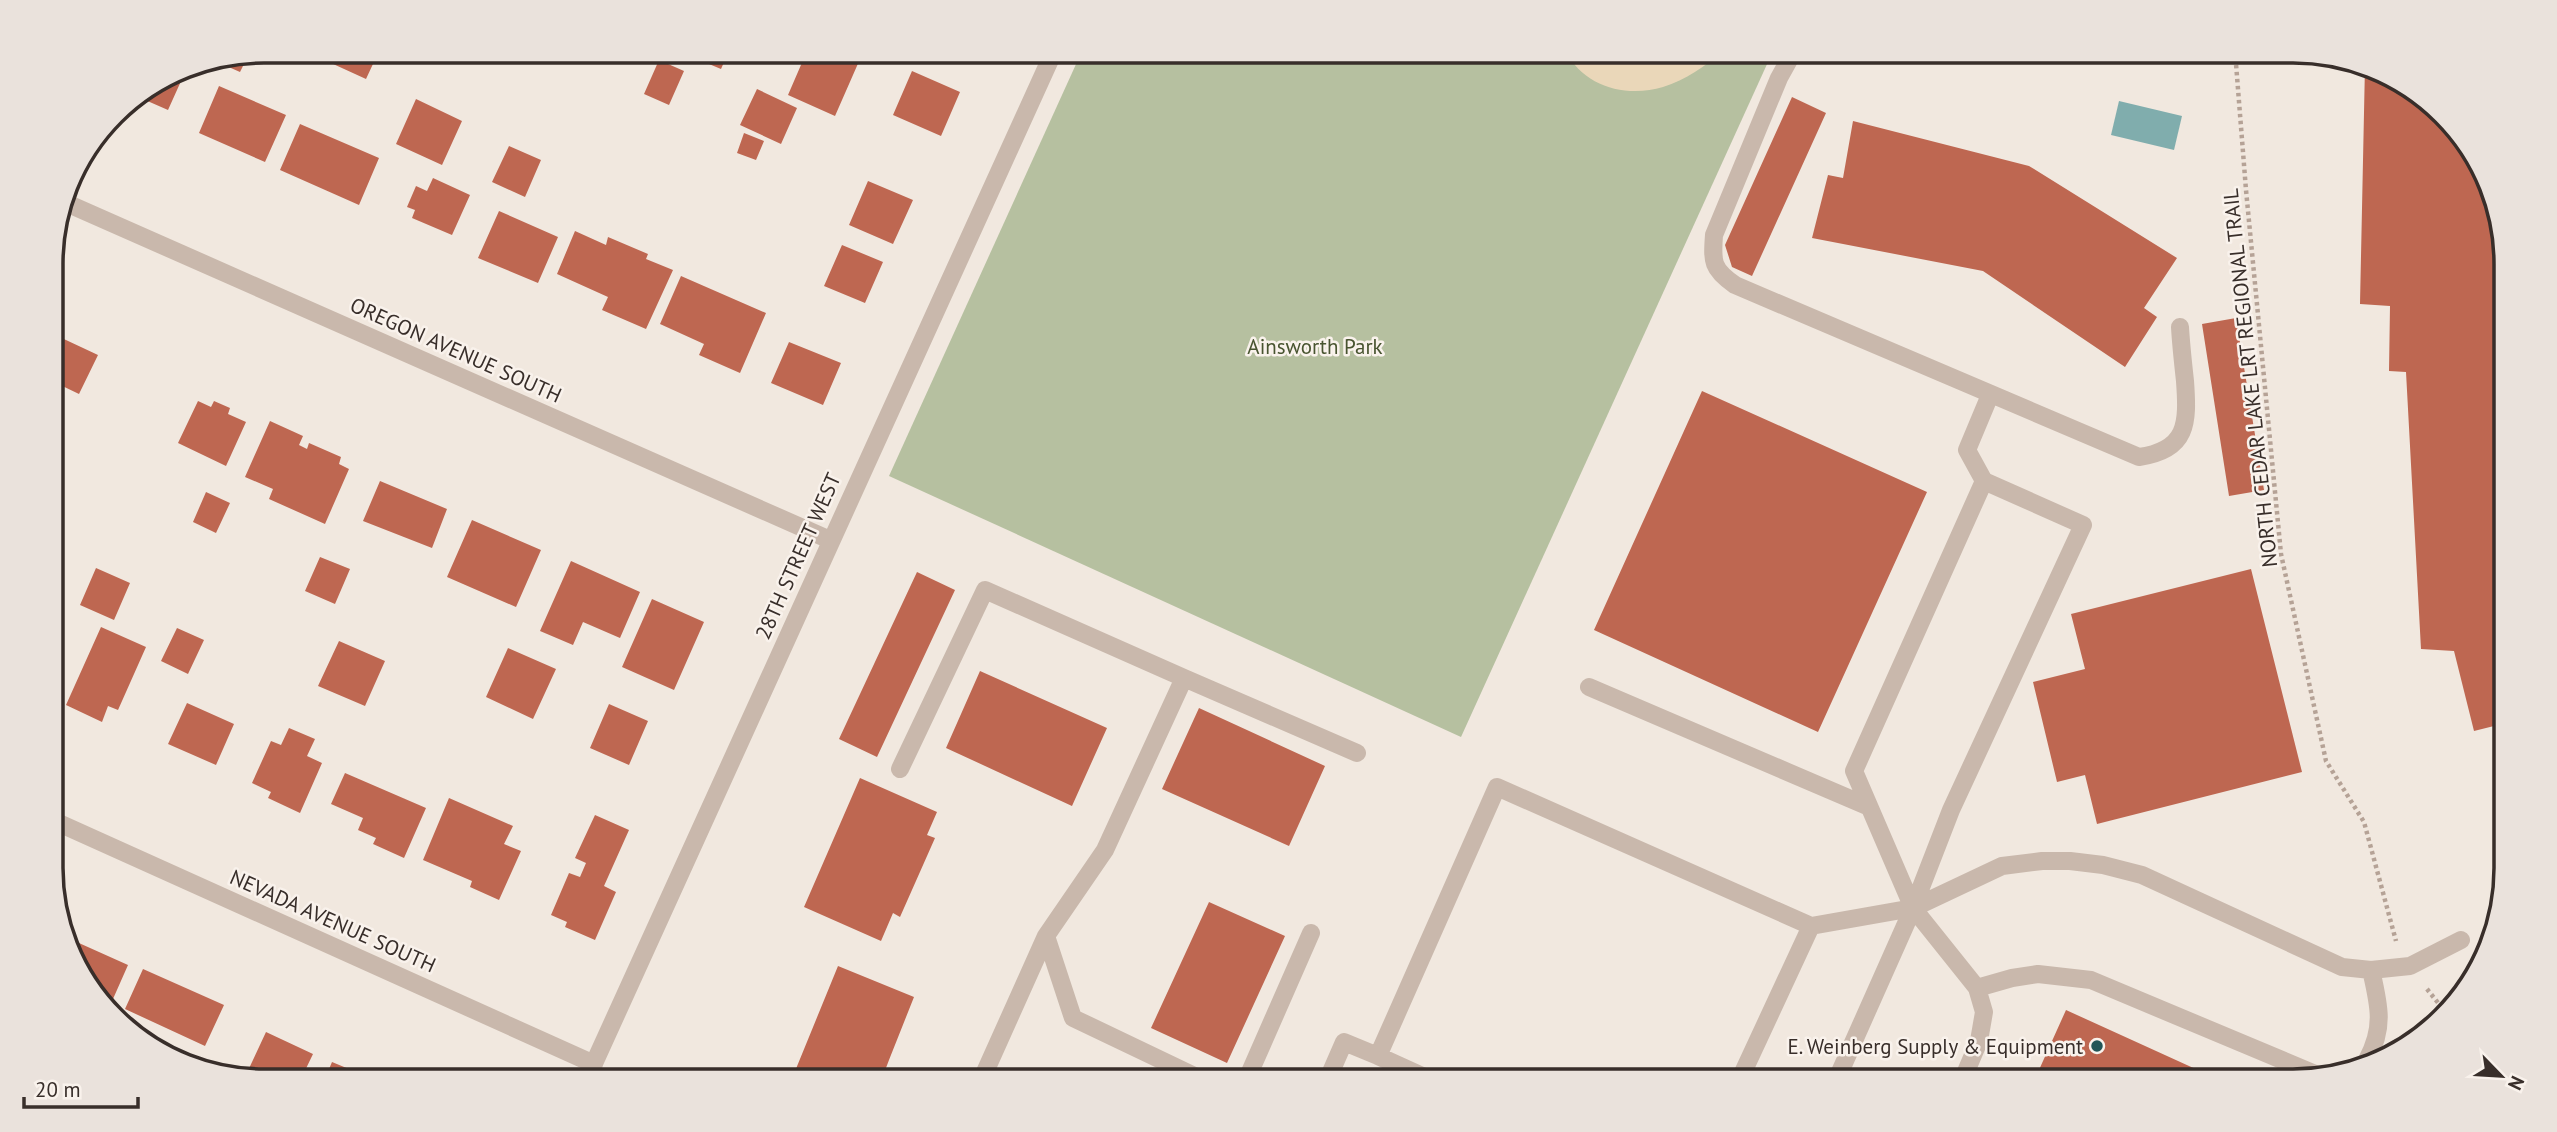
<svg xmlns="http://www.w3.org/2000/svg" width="2557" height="1132" viewBox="0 0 2557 1132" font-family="'PT Sans',sans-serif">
  <rect width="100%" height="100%" fill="#f1e8df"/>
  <path fill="#b6c0a0" d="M1082 51H1773L1461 737 889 476Z"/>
  <path fill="#ead7b9" d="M1566 51H1723C1705 66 1686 80 1663 87 1627 98 1583 87 1566 51Z"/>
  <path fill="#80adad" d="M2119 101 2182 116 2174 150 2111 135Z"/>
  <path fill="#be6751" d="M323 51H379L366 79 320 58Z
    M700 51H729L721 69 697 59Z
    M807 51H849L848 54 860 59 835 116 788 95Z
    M249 54 240 72 215 61 227 58Z
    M659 60 684 71 669 105 644 94Z
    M2365 65 2374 67 2462 134 2504 237 2506 723 2474 731 2454 651 2421 649 2406 372 2389 371 2390 306 2360 304Z
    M181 68 186 70 168 110 136 96Z
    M912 71 960 92 941 136 893 115Z
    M219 86 286 115 265 162 199 133Z
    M757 89 797 108 781 144 740 125Z
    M1792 97 1826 113 1752 276 1732 267 1725 245Z
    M416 99 462 121 442 165 396 144Z
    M1853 121 2029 166 2177 258 2144 308 2157 317 2125 367 1983 271 1812 238 1828 175 1843 178Z
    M300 124 379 158 359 205 280 170Z
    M744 133 764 141 756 160 737 153Z
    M509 146 541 160 525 197 492 182Z
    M433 178 470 195 452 235 412 218 415 210 407 207 416 186 427 191Z
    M868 181 913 200 893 244 849 225Z
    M499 211 558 237 538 283 478 258Z
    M575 231 606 245 608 237 648 254 646 259 673 270 646 329 602 310 608 297 557 274Z
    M842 245 883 262 865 303 824 286Z
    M681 276 766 313 740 373 699 355 704 344 660 324Z
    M2236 318 2264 490 2229 496 2202 324Z
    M51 333 98 355 79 394 52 381Z
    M789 342 841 363 823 405 771 383Z
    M1702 391 1927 492 1818 732 1594 630Z
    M198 401 211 407 214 401 230 408 228 414 246 422 226 466 178 443Z
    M270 421 303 436 299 445 307 449 309 443 341 457 339 464 349 469 325 524 269 499 273 489 245 477Z
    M380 481 447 509 432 548 363 521Z
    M206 492 230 503 216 533 193 522Z
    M472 520 541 550 516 607 447 577Z
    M320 557 350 569 335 604 305 591Z
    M571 561 640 592 620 638 583 622 573 645 540 631Z
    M96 568 130 583 114 620 80 605Z
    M2251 569 2302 772 2097 824 2085 775 2057 782 2033 682 2085 669 2071 614Z
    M917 572 955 590 877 757 839 739Z
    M652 599 704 622 674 690 622 667Z
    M101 627 146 647 118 710 108 706 102 722 66 705Z
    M177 628 204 640 188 674 161 661Z
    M339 641 385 661 365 706 318 686Z
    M508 648 556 669 533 719 486 697Z
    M980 671 1107 728 1072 806 946 748Z
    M187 703 234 724 216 765 168 744Z
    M609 704 648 721 629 765 590 748Z
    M1199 708 1325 766 1289 846 1162 789Z
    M289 728 315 739 307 756 322 763 300 813 268 798 271 792 252 783 271 741 281 745Z
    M345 773 426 808 404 858 373 844 376 838 358 830 363 818 331 804Z
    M860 778 937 812 927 835 935 838 900 917 893 913 881 941 804 907Z
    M449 798 513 826 504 844 521 851 499 900 470 887 472 881 423 860Z
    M595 815 629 830 604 886 616 892 595 940 565 927 567 922 551 915 569 873 580 877 586 863 575 858Z
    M1209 902 1285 936 1227 1063 1151 1028Z
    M70 939 128 965 109 1008 95 998Z
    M838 966 914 997 889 1060 881 1081H791Z
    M143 969 224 1005 205 1046 125 1009Z
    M2066 1010 2222 1081H2034Z
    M266 1032 313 1054 300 1081H264L245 1077Z
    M332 1062 378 1081H324Z
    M1352 1069 1377 1081H1346Z
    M1080 1070 1103 1081H1075Z"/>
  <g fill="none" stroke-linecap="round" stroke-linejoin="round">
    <path stroke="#b5a296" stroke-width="4.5" stroke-dasharray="3.5 3.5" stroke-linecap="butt" d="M2235 51 2246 190 2281 554 2326 761 2364 822 2396 941
      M2427 989 2446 1013"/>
    <path stroke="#c9b8ac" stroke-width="18" d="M1794 51 1779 78 1714 235C1712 262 1712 269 1735 285L2139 457C2188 450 2188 423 2185 381 2183 363 2181 345 2180 327
      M64 202 830 540
      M1984 481 1967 450 1990 395
      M1184 678 1357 753
      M1589 687 1867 806
      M900 769 985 590 1184 678 1105 850 1046 936 981 1081
      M52 820 594 1064
      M1811 926 1913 908 2002 866 2042 861H2070L2103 865 2142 875 2342 967 2371 970 2410 966 2461 940
      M1046 936 1073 1018 1205 1081
      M1977 988 2012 978 2038 974 2091 980 2320 1076
      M2367 1060C2385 1027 2379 1005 2371 970
      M586 1081 1054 51
      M1246 1081 1311 933
      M1327 1081 1344 1042 1378 1056
      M1433 1081 1378 1056 1497 787 1811 926 1739 1081
      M1836 1081 1913 908 1951 810 2083 525 1984 481 1854 771 1913 908 1977 988 1984 1012 1979 1041 1962 1081"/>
  </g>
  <circle fill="#225557" stroke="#f9f2ec" stroke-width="2.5" cx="2097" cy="1046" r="7"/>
  <g text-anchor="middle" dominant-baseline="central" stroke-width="5" stroke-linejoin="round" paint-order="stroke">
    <g font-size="21" fill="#485430" stroke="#f9f2ec">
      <text x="1315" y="346">Ainsworth Park</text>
    </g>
    <g font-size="21" fill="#382e2a" stroke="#f9f2ec">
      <text transform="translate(456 350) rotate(24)">OREGON AVENUE SOUTH</text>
      <text transform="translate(2250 378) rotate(-96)">NORTH CEDAR LAKE LRT REGIONAL TRAIL</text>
      <text transform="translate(798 556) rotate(-66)">28TH STREET WEST</text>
      <text transform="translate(333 921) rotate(24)">NEVADA AVENUE SOUTH</text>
    </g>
    <g font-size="21" fill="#382e2a" stroke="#f9f2ec" text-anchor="end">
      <text x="2083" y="1046">E. Weinberg Supply &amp; Equipment</text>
    </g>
  </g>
  <path d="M0 0H2557V1132H0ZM264 63H2293A201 201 0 0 1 2494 264V868A201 201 0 0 1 2293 1069H264A201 201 0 0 1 63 868V264A201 201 0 0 1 264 63Z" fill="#eae2dc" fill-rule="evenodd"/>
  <path fill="none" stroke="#382e2a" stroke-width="3.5" d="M264 63H2293A201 201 0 0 1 2494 264V868A201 201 0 0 1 2293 1069H264A201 201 0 0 1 63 868V264A201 201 0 0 1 264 63Z"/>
  <g transform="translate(2501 1076) rotate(115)" stroke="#f9f2ec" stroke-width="5" paint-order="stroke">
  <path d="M0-5L12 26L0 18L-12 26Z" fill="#382e2a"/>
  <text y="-10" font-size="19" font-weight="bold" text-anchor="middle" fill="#382e2a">N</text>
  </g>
  <path d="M24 1097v10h114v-10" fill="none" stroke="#382e2a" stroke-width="3.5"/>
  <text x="35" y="1097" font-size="21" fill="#382e2a" stroke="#f9f2ec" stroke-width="5" paint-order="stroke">20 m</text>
</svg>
